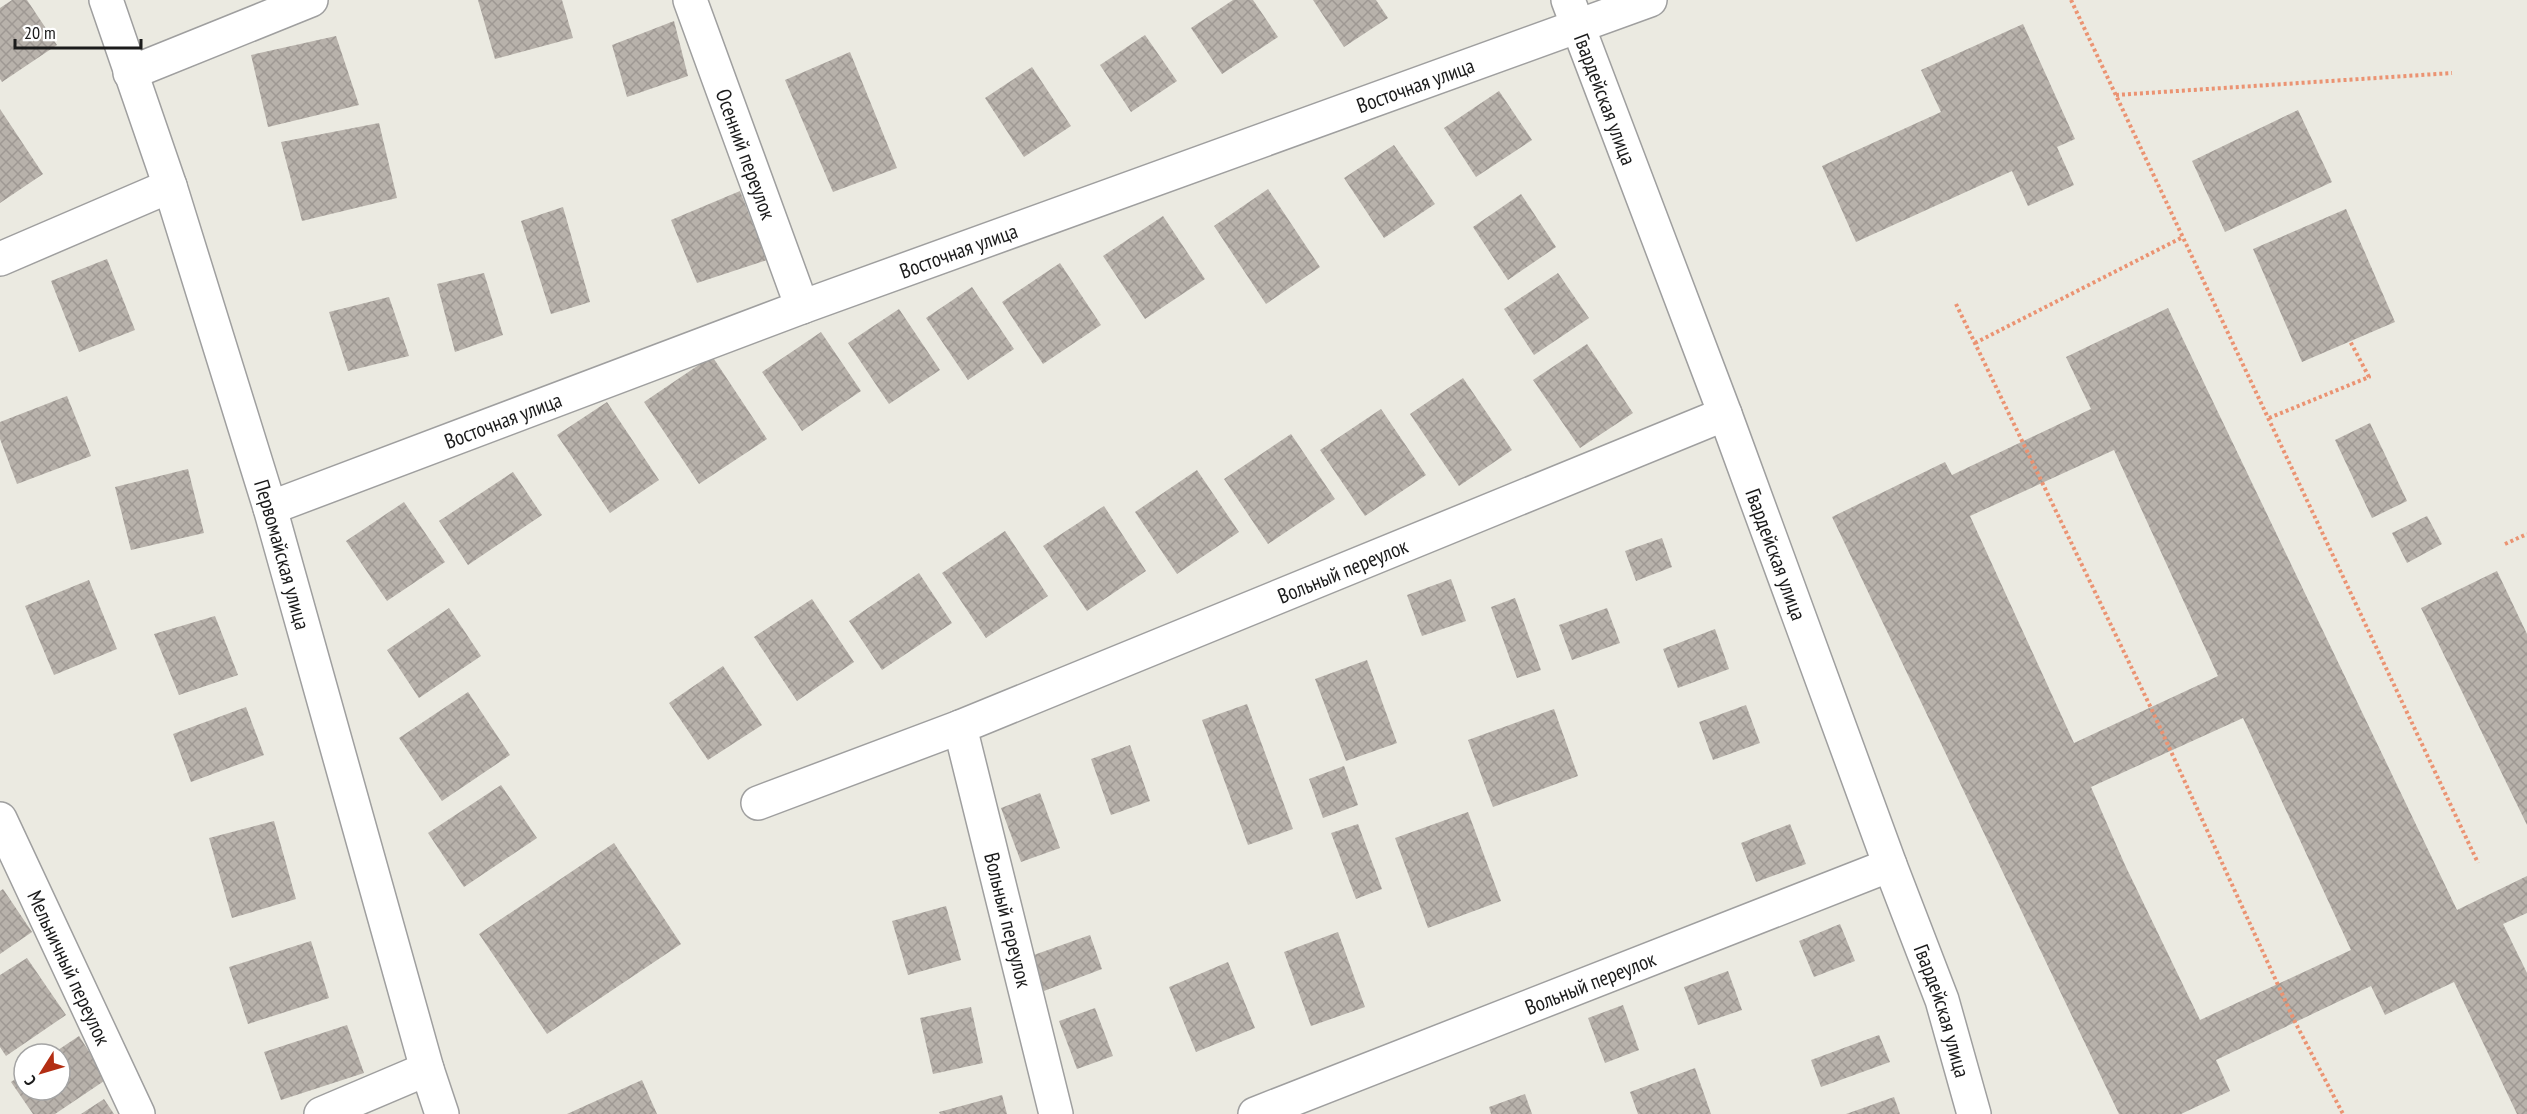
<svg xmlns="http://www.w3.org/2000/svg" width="2527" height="1114" viewBox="0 0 2527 1114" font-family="'PT Sans Narrow',sans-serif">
  <defs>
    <pattern id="building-cross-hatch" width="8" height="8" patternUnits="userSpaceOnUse" patternTransform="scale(1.5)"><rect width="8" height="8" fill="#b8b2ab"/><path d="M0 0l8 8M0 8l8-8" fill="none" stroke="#9e9893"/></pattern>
  </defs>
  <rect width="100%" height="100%" fill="#ebeae1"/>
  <path fill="url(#building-cross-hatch)" fill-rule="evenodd" d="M12 0H27L57 45 2 82 0 79V8Z
    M478 0H562L573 38 495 59Z
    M1233 0H1253L1278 37 1222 74 1191 28Z
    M1313 0H1376L1388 18 1344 47Z
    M674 21 688 76 627 97 612 45Z
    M2023 24 2075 139 2057 147 2074 185 2028 206 2012 171 1856 242 1822 166 1941 112 1921 70Z
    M1145 35 1177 81 1131 112 1100 65Z
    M336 36 359 105 268 127 251 55Z
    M850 52 897 168 833 192 785 80Z
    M1032 67 1071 126 1024 157 985 98Z
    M1499 91 1532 140 1476 177 1444 128Z
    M0 109 43 174 0 203Z
    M2298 110 2332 182 2225 232 2192 161Z
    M379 123 397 198 302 221 281 142Z
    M1394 145 1435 204 1384 238 1344 178Z
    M1268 189 1320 267 1266 304 1214 226Z
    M740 191 767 260 697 283 671 220Z
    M1521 194 1556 247 1508 280 1473 227Z
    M563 207 590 302 551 314 521 221Z
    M2346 209 2395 322 2302 362 2253 249Z
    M1163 216 1205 279 1145 319 1103 256Z
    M107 259 135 330 79 352 51 281Z
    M1060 263 1101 325 1043 364 1002 302Z
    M484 273 503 335 455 352 437 284Z
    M1558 273 1589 318 1534 355 1504 309Z
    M972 287 1014 349 968 380 926 318Z
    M389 297 409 356 348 371 329 312Z
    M2168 308 2457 910 2527 876V913L2503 924 2527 973V1114H2517L2454 982 2385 1015 2371 986 2216 1060 2230 1091 2181 1114H2119L1832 517 1945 462 1952 475 2091 409 2066 357ZM2114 450 2218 676 2074 743 1970 516ZM2243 718 2351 950 2200 1020 2125 865 2091 787Z
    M899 309 940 370 889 404 848 343Z
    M821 332 861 391 802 431 762 372Z
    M1587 344 1633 413 1580 448 1533 380Z
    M712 356 767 439 699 484 644 402Z
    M1463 378 1512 450 1459 486 1410 414Z
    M67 396 91 456 17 484 0 439V422Z
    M607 402 659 480 610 513 557 435Z
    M1381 409 1426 475 1365 516 1320 450Z
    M2370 423 2407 501 2372 518 2335 440Z
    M1291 434 1335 499 1268 544 1224 479Z
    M188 469 204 533 131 550 115 487Z
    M1197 470 1239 532 1177 574 1135 512Z
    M513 472 542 515 468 565 439 521Z
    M404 502 445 562 387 601 346 541Z
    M1104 506 1146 571 1087 611 1043 546Z
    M2427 516 2442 544 2407 563 2392 533Z
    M1005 531 1048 596 986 638 942 573Z
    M1662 538 1672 567 1636 581 1625 551Z
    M2497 571 2527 634V825L2421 608Z
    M919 573 952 623 882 670 849 621Z
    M1451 579 1466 621 1422 636 1407 595Z
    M89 580 117 649 54 675 25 606Z
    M1515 598 1541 670 1517 678 1491 607Z
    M812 599 854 662 797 701 754 637Z
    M449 608 481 656 419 698 387 650Z
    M1607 608 1620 643 1572 660 1559 625Z
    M215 616 238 675 179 695 154 634Z
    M1715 629 1729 669 1678 688 1663 649Z
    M1367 660 1397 743 1346 761 1315 679Z
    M723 666 762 725 708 760 669 703Z
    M468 692 510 755 442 801 399 738Z
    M1247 704 1293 829 1248 845 1202 720Z
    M1746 705 1760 743 1713 760 1699 722Z
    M246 707 264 755 191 782 173 734Z
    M1554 709 1578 776 1493 807 1468 740Z
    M1130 745 1150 801 1111 815 1091 759Z
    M1344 766 1358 805 1323 818 1309 779Z
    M501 785 537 838 464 887 428 833Z
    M1040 793 1060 848 1021 862 1001 808Z
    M1468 812 1501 901 1428 928 1395 838Z
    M274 821 296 899 232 918 209 838Z
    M1358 824 1382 889 1356 899 1331 833Z
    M1790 824 1806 864 1756 882 1741 843Z
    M614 843 681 944 547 1034 479 934Z
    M3 889 32 932 0 954V891Z
    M946 906 961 960 908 975 892 921Z
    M1840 924 1855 961 1814 977 1799 941Z
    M1338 932 1365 1007 1311 1026 1284 952Z
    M1090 935 1102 969 1044 991 1031 956Z
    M311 941 329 998 248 1024 229 967Z
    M27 958 66 1015 6 1056 0 1047V975Z
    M1228 962 1255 1028 1196 1052 1169 987Z
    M1728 971 1742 1010 1698 1025 1684 987Z
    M1623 1005 1639 1050 1605 1063 1588 1018Z
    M971 1007 983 1063 933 1074 920 1018Z
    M1095 1008 1113 1056 1077 1069 1059 1021Z
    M347 1025 364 1073 281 1100 264 1052Z
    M1879 1035 1890 1062 1821 1087 1811 1060Z
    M79 1036 107 1079 55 1114H33L11 1082 24 1073V1090H60V1054H52Z
    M1695 1068 1711 1114H1638L1630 1092Z
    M642 1080 657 1114H567Z
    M1525 1094 1532 1114H1491L1489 1107Z
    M1002 1095 1007 1114H940L939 1112Z
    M1894 1097 1900 1114H1846Z
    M104 1099 114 1114H81Z"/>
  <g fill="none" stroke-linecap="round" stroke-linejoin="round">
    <defs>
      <g id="minor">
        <path id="s1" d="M106 0 170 186 270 508 427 1069 442 1114"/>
        <path id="s2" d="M690 0 802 307"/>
        <path id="s3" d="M1568 0 1725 414 1890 865 1942 1000 1974 1114"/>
        <path d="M130 73 311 0"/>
        <path d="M0 259 170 186"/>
        <path id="s4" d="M270 508 802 307 1650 0"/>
        <path d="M758 803 960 727"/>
        <path id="s5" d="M0 819 138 1114"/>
        <path d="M321 1114 427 1069"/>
        <path id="s6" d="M1056 1114 960 727 1725 414"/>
        <path id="s7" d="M1255 1114 1890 865"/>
      </g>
    </defs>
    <use href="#minor" stroke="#9f9f9f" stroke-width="36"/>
    <path stroke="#eb9372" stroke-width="4" stroke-dasharray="3 3" stroke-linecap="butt" d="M2071 0 2478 863
      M2116 95 2452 73
      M1956 304 2151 708 2295 1022 2343 1114
      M1975 343 2183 237
      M2269 418 2369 377 2350 341
      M2505 544 2527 534"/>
    <use href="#minor" stroke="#fff" stroke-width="33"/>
  </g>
  <g text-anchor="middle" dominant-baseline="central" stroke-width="4.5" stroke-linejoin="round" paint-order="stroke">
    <g font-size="21" fill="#1b1b1b" stroke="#fff">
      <text stroke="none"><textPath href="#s4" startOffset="1221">Восточная улица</textPath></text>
      <text stroke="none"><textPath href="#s3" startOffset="106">Гвардейская улица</textPath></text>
      <text stroke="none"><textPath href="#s2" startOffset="164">Осенний переулок</textPath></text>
      <text stroke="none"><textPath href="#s4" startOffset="735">Восточная улица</textPath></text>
      <text stroke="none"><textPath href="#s4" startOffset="249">Восточная улица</textPath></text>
      <text stroke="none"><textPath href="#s1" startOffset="582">Первомайская улица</textPath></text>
      <text stroke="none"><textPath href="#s3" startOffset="592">Гвардейская улица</textPath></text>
      <text stroke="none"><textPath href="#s6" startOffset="812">Вольный переулок</textPath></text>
      <text transform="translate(1008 920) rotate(76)">Вольный переулок</text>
      <text stroke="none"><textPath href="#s5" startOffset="164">Мельничный переулок</textPath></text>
      <text stroke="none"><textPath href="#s7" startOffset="360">Вольный переулок</textPath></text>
      <text stroke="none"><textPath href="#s3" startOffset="1078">Гвардейская улица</textPath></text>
    </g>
  </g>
  <g transform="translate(42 1072) rotate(233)"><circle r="28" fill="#ffffff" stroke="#a4a4a4" stroke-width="1.5"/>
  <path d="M0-4.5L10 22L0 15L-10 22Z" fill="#b32e13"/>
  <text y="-9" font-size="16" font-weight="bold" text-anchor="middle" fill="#1b1b1b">С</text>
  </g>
  <path d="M15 39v9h126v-9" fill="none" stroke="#1b1b1b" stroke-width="3"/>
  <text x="24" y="39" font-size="18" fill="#1b1b1b" stroke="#ffffff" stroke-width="4.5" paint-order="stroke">20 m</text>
</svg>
